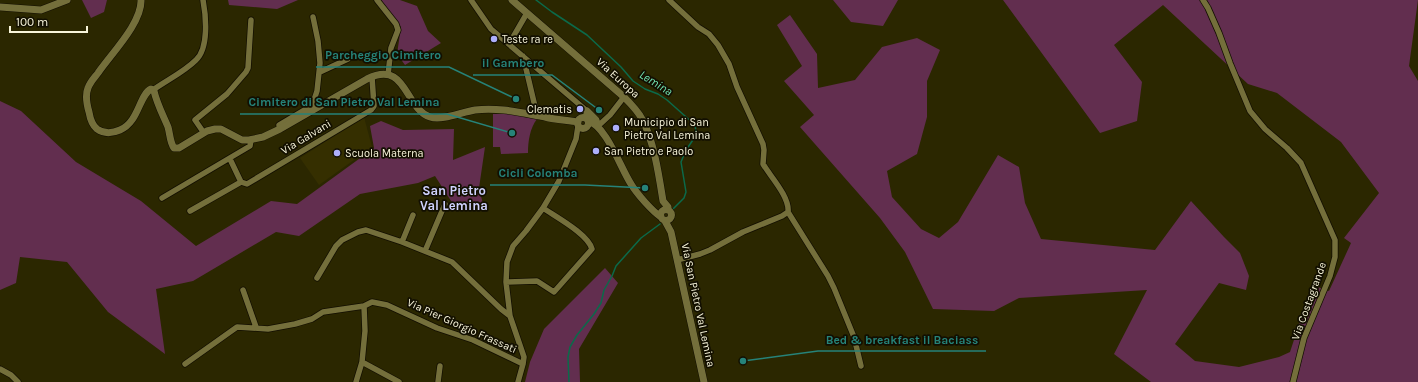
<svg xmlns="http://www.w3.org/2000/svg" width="1418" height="382" viewBox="0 0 1418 382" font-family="Karla,sans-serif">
  <rect width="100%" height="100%" fill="#2b2700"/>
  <path fill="#352f00" d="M364 117 372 147 319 185 300 158Z"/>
  <path fill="#622e4f" d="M82 0H107L104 12 91 18Z
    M228 0H298L277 9 229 5Z
    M381 0H400L417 6 428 31 441 43 405 65 397 54 401 27Z
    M833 0H898L883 26 851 22Z
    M1003 0H1418L1409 66 1418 81V382H1151L1114 354 1147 290 1019 298 994 311 933 309 905 252 880 218 800 127 814 115 784 81 802 66 777 25 790 15 817 54 818 88 855 80 882 47 917 38 940 50 927 81V117L917 154 887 171 892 197 921 229 939 238 958 222 998 155 1019 167 1025 203 1041 239 1155 250 1191 201 1224 237 1240 253 1249 276 1246 290 1219 283 1175 344 1195 361 1239 367 1279 357 1290 352 1312 285 1329 291 1351 243 1344 238 1379 193 1341 142 1277 93 1248 84 1163 5 1114 45 1142 82 1137 121 1100 133Z
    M0 101 21 111 76 162 141 201 196 246 271 201 297 204 374 148 370 126 381 121 403 130 454 129 453 160 485 147 479 188 483 204H453L435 176 418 183 360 194 299 236 276 232 193 281 156 289 165 354 108 312 67 262 20 257 16 283 0 290Z
    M493 114H522L523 117 537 119C530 128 528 141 528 153L501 154 500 147H493Z
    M605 268 618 283 579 349 580 382H525L530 362 544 329Z"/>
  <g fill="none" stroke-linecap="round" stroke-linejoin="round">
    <path stroke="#0b6a4a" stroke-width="1.5" d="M536 0 552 12 587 35 621 67 633 81 645 89 658 94 667 100 694 124 696 130 695 137 686 150 681 162 686 192 684 198 673 209
      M569 382 568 357 570 347 577 335 594 314 601 303 604 290 612 276 616 266 641 238 660 224"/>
    <defs>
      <path id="minor" d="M377 0 396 24 398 30 391 48 388 75
        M471 0 491 29 587 111 585 118
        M669 0 698 27 709 34 718 45 729 64 737 87 763 144 764 150 763 164C770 176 790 197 788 212L828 276 834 288 854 337 861 366
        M1203 0 1208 8 1219 33 1230 63 1250 111 1265 129 1287 148 1301 163 1335 240V257L1330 276 1304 338 1293 382
        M509 44 527 13
        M523 56 537 115
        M320 72 348 59
        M153 90C167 80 184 72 196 60 209 48 206 16 203 0
        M598 126 610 115 624 97
        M280 129 279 125 311 106 314 100 317 91 320 63 318 41 313 17
        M204 133 195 120 227 94 246 72 248 68 251 20
        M230 159 241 182
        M241 182 247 184 371 110 374 106 372 77
        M162 198 250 146 251 140
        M190 211 241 182
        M402 242 413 215
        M425 251 445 204
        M677 260 700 254 710 250 743 232 782 216 788 212
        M317 278 336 246 342 240 358 232 366 230 402 242 452 262 501 309 510 316
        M506 282 537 281 554 292 592 249C588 234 556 217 543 208
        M243 290 256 327
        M362 362 399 382
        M185 364 237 327 268 329 295 324 312 319 323 312 364 306
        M0 369 11 375 18 382
        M356 382 362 362 365 331 364 306 372 302 387 305 437 328 473 340 523 364
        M438 382 440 366
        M518 382 523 364 524 357 510 316 506 282 507 262 513 246 526 231 543 208 559 181 576 139 578 126"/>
      <path id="tertiary" d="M141 0C142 23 111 54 98 73 95 77 90 82 88 88 85 95 87 105 89 112 90 118 92 125 97 129 104 134 113 133 120 130 139 122 139 95 151 89L154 91C157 104 163 115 168 127 170 134 170 143 174 148H179L207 131 215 129H221L242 140H249L263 137 280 129 367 79C407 59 404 108 430 117 442 121 462 112 475 110 499 107 522 113 545 117 556 120 567 120 578 122
        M512 0 624 97C631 104 638 111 642 119 654 141 659 176 663 201L668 207V210
        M0 7 41 10 67 0
        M587 111 596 120 598 126
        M577.5 123a5.5 5.5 0 1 1 11 0a5.5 5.5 0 1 1-11 0Z
        M588 121C606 125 621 169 631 184 637 194 652 211 661 217
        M660.5 215a5.5 5.5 0 1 1 11 0a5.5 5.5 0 1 1-11 0Z
        M665 221 671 232 704 382"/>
    </defs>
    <use href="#minor" stroke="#130f00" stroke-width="7"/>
    <use href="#tertiary" stroke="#130f00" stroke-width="8"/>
    <use href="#minor" stroke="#746f3b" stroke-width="5.5"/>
    <use href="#tertiary" stroke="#746f3b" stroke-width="7"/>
  </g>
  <g fill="#adaffb" stroke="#120f00" stroke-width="1.5">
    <circle cx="494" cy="39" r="4"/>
    <circle cx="580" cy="109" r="4"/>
    <circle cx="616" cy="128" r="4"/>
    <circle cx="596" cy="151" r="4"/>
    <circle cx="337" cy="153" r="4"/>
  </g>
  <g text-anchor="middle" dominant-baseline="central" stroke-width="3.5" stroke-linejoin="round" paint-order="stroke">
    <g font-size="11" fill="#f8f5da" stroke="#120f00" text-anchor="start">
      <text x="502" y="39">Teste ra re</text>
      <text x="572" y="109" text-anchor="end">Clematis</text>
      <text x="624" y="122">Municipio di San<tspan x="624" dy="13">Pietro Val Lemina</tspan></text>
      <text x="604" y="151">San Pietro e Paolo</text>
      <text x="345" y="153">Scuola Materna</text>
    </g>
    <g font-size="11" fill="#f8f5da" stroke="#120f00">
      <text transform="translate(618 78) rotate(42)">Via Europa</text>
      <text transform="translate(306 137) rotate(-31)">Via Galvani</text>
      <text transform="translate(1309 301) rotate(-70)">Via Costagrande</text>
      <text transform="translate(698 305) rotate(78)">Via San Pietro Val Lemina</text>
      <text transform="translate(462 326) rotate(24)">Via Pier Giorgio Frassati</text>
    </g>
    <g font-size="12" font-style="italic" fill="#73e5b3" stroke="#120f00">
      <text transform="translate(656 83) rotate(32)">Lemina</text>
    </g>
    <g font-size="13" font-weight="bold" fill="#d0d2fd" stroke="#120f00">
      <text x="454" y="190">San Pietro<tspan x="454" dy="15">Val Lemina</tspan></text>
    </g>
  </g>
  <path fill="none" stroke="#268379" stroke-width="1.5" d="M516 99L449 67H316M599 110L552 75H473M512 133L447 114H240M645 188L585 185H490M743 361L818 351H986"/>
  <g fill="#268379" stroke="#120f00" stroke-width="1.5">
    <circle cx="516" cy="99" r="4"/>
    <circle cx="599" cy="110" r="4"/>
    <circle cx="512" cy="133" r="4"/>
    <circle cx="645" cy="188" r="4"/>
    <circle cx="743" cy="361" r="4"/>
  </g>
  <g font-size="12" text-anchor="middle" font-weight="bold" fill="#268379" stroke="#120f00" stroke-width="3.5" stroke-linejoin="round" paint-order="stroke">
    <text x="383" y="59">Parcheggio Cimitero</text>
    <text x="513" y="67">il Gambero</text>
    <text x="344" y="106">Cimitero di San Pietro Val Lemina</text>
    <text x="538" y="177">Cicli Colomba</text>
    <text x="902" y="344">Bed &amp; breakfast il Baciass</text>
  </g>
  <path d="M10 26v6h77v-6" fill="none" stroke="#f8f5da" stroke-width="2"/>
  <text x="16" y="26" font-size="12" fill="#f8f5da" stroke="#120f00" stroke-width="3" paint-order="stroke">100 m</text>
</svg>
